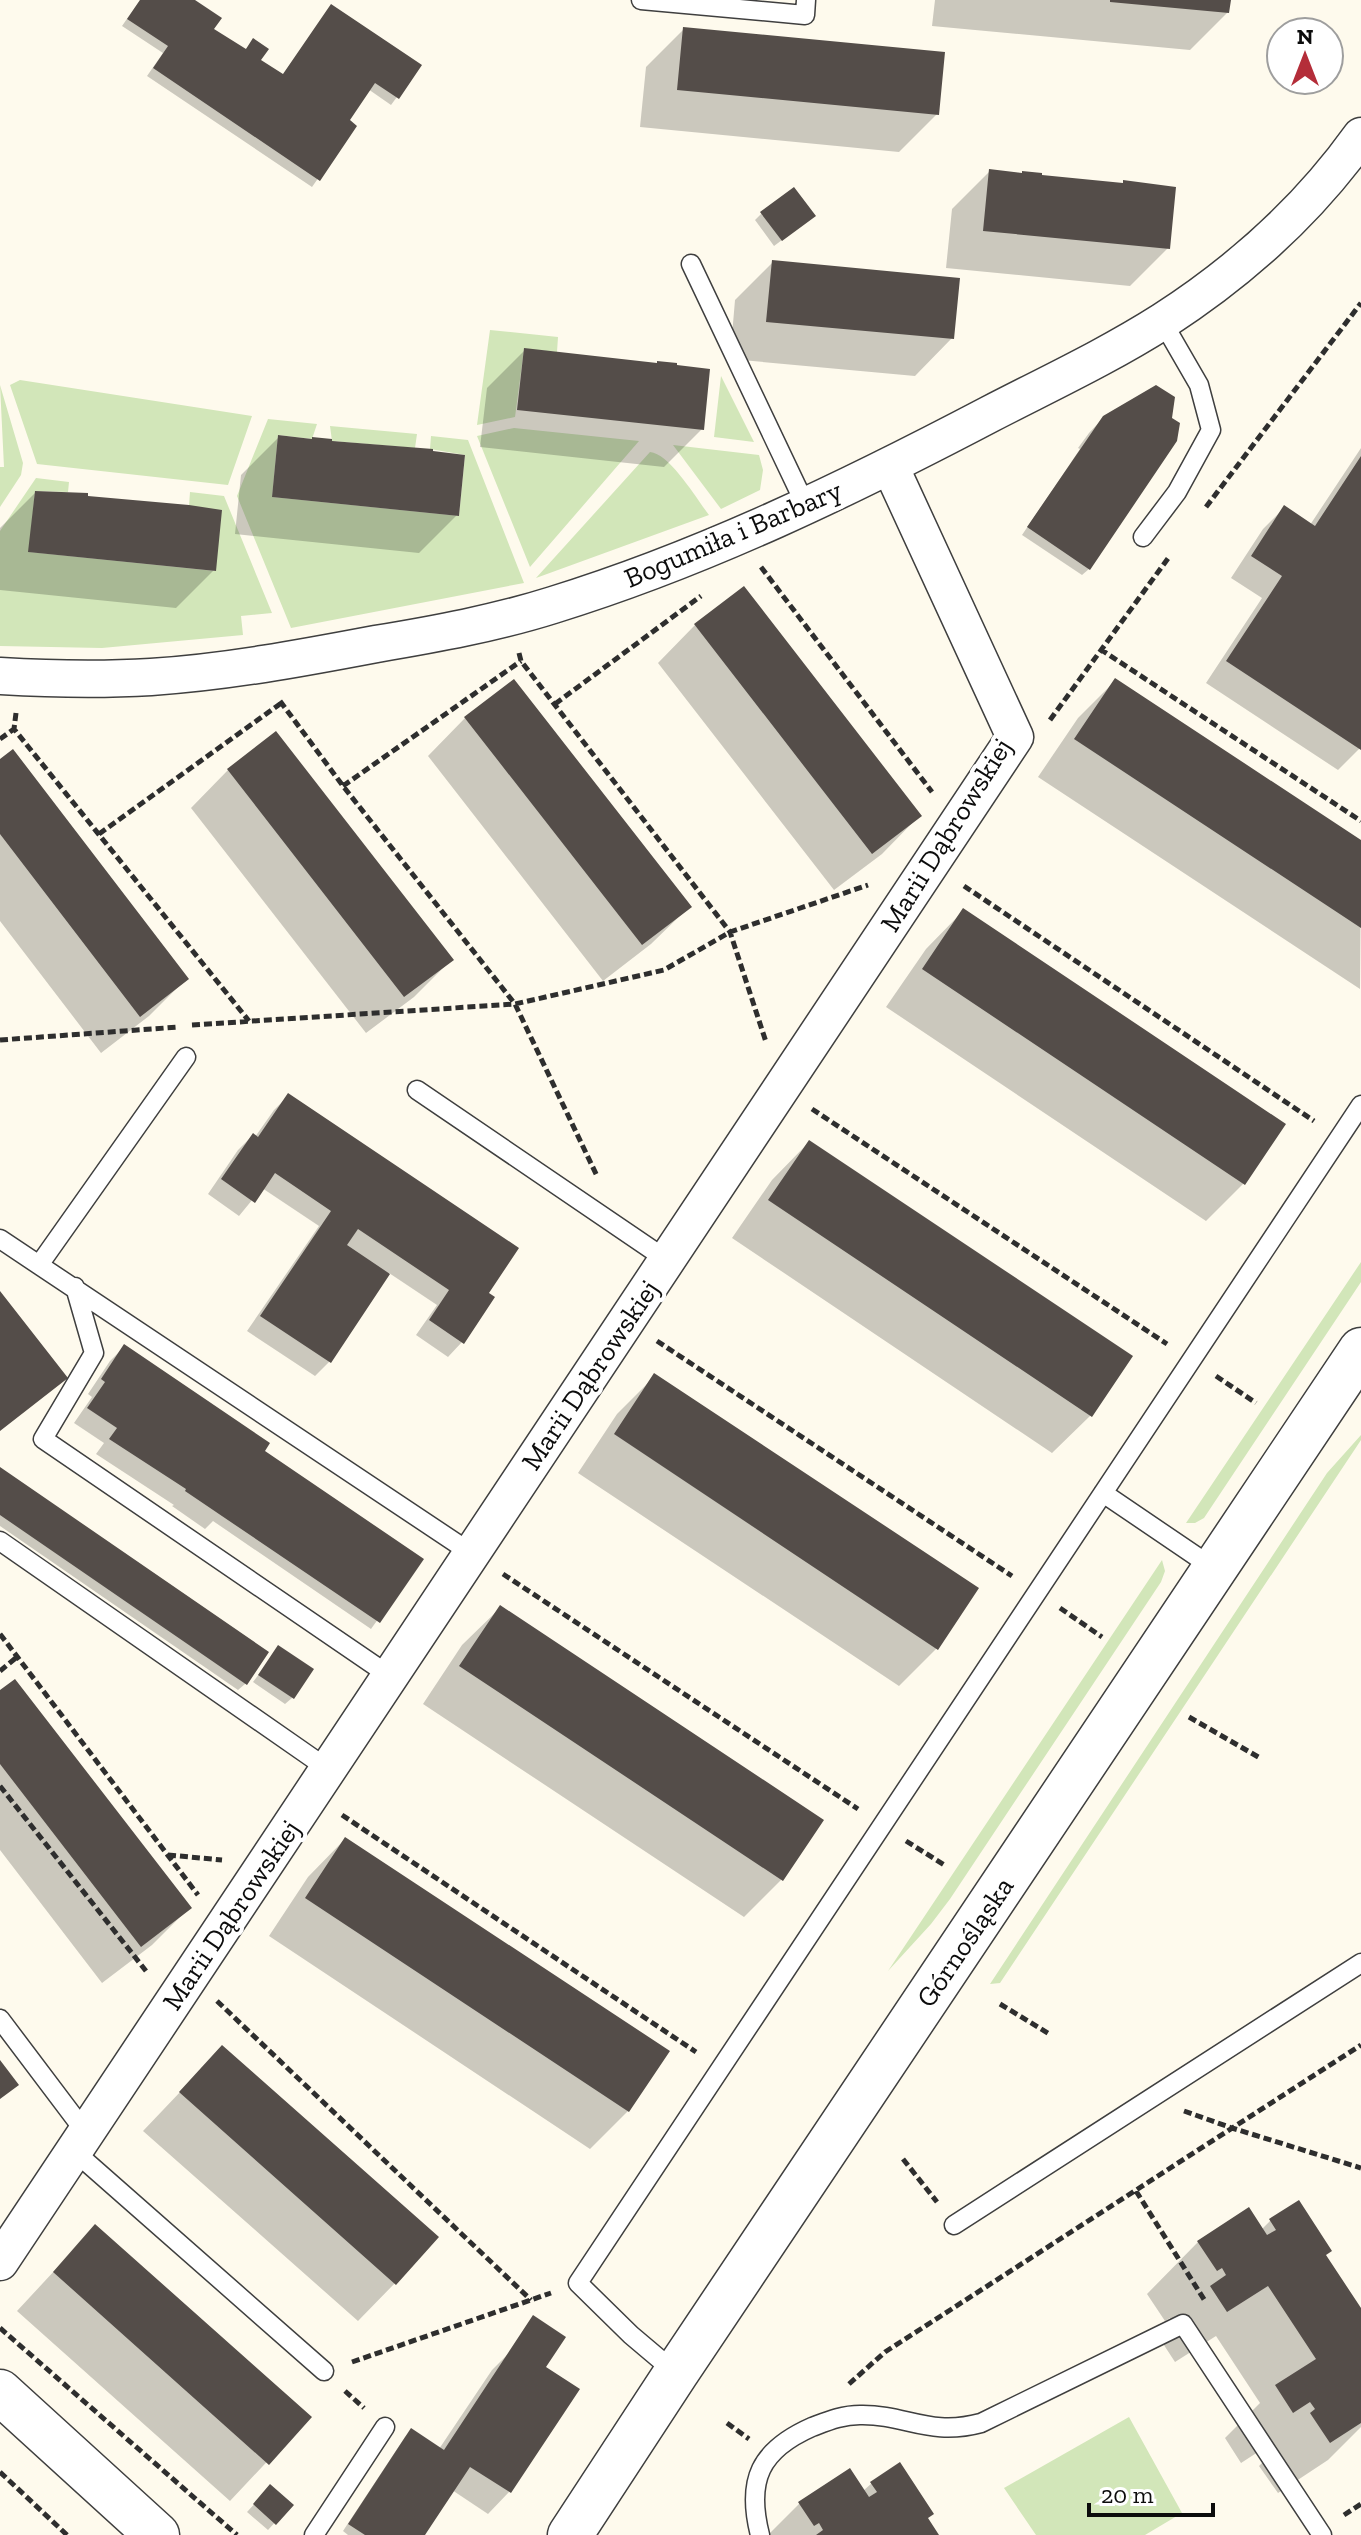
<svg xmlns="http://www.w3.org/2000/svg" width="1361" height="2535" viewBox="0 0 1361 2535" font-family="'Zilla Slab',serif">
  <rect width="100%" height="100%" fill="#fefaed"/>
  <path fill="#d2e6b9" d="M490 330 558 337 557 352 524 349 515 417 477 425Z
    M721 376 754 442 714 437Z
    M20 380 252 416 228 485 37 464 10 385Z
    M0 385 23 463 21 475 0 507V467H4Z
    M268 419 317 424 312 439 278 435 272 497 459 516 465 455 430 449 431 436 468 440 524 583 291 628 237 496Z
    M330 426 417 434 415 448 332 441Z
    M514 428 639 441 530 567 477 436Z
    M673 445 759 455 763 470 760 490 721 509Z
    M650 452C670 454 696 498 709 515L536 578Z
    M36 478 69 482 68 492 35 491 29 552 215 571 189 506 190 492 224 496 272 613 241 616 243 635 102 648 0 646V531Z
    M1361 1262V1282L1204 1518 1195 1523H1186Z
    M1361 1435V1440L1000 1983 990 1984 1327 1473Z
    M1162 1560 1165 1571 1161 1582 950 1899 931 1924 888 1971Z
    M1129 2417 1182 2513 1145 2535H1036L1004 2488Z"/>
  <path fill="#0003" d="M140 0H191L211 29 244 51 254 40 258 61 282 76 331 6 420 66 391 105 368 89 347 121 355 126 312 187 147 76 163 53 122 26Z
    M935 0H1229L1228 12 1190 50 932 26Z
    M684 29 937 114 899 152 640 127 646 67Z
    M990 171 1168 248 1130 286 946 268 952 209Z
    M762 213 806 222 774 246 755 220Z
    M773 262 952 338 915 376 730 359 735 300Z
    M524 351 702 429 664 467 480 447 487 388Z
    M1104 417 1089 569 1082 575 1022 535 1080 449 1078 448 1089 433Z
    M279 437 311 441 313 439 413 451 457 515 419 553 235 534 241 475Z
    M1361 448V747L1338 770 1206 683 1262 598 1231 578 1263 529 1284 508 1310 525Z
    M35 493 214 570 176 608 0 590V528Z
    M695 625 919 816 882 854 834 890 658 663Z
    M1115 681 1361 843 1360 989 1038 777 1078 718Z
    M465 718 689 907 651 944 603 981 428 756Z
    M276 734 451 960 414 997 366 1033 191 808 228 770Z
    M0 761 187 978 149 1016 101 1053 0 921Z
    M963 911 1244 1183 1206 1221 886 1007 926 949Z
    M288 1096 486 1293 462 1342 448 1357 416 1335 437 1305 389 1273 329 1362 315 1376 247 1331 319 1226 262 1188 239 1216 208 1194 238 1150 253 1135 255 1137 274 1110Z
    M809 1142 1130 1357 1090 1416 1052 1453 732 1238 772 1180Z
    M124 1347 258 1458 421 1559 371 1629 213 1521 205 1529 172 1506 174 1505 96 1454 104 1443 74 1423 92 1397 88 1394 110 1361Z
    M655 1376 937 1648 899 1686 578 1473 617 1414Z
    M0 1470 266 1653 245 1684 238 1690 0 1526Z
    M500 1608 782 1879 744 1917 423 1704 462 1645Z
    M279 1647 292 1698 285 1704 253 1682Z
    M0 1693 189 1908 152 1945 102 1983 0 1850Z
    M345 1839 628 2111 590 2149 269 1936 308 1877Z
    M222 2048 395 2283 358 2321 143 2131Z
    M1298 2203 1325 2256 1361 2312V2427L1328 2460 1278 2493 1259 2466 1264 2461 1258 2452 1241 2463 1225 2438 1260 2403 1216 2336 1175 2362 1160 2339 1174 2324 1170 2318 1165 2321 1147 2294 1198 2242 1261 2230 1270 2221Z
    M95 2227 309 2417 230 2501 17 2311Z
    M507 2355 577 2390 509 2492 488 2514 452 2490 422 2535H348L343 2531 405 2437 411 2431 439 2449 492 2370Z
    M849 2470 863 2491 872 2483 926 2519 937 2535H768L799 2504Z
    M270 2487 291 2505 268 2530 247 2512Z"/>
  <path fill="#544d49" d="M140 0H195L222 18 214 29 246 49 253 38 269 49 261 60 283 74 331 4 422 65 399 99 375 83 350 120 357 126 320 181 153 68 168 46 127 19Z
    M1110 0H1231L1229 13 1110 2Z
    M683 27 945 52 939 115 677 90Z
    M989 169 1022 173V171L1042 173V175L1123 183V180L1176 187 1170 249 983 231Z
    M794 187 816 216 782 241 760 212Z
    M772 260 960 278 954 339 766 322Z
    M524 348 657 363V361L677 363V365L710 369 704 430 517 410Z
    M1156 385 1175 397 1172 418 1180 423 1177 441 1090 570 1027 527 1103 416Z
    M278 435 312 439V437L332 439V441L433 449V451L465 455 459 516 272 497Z
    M1361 456V750L1226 661 1282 576 1251 556 1284 505 1315 526Z
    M35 491 88 493V496L189 505 222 510 216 571 28 552Z
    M744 586 922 816 872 854 694 624Z
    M1115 678 1361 840V928L1074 739Z
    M514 679 692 907 642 945 464 717Z
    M276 731 454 960 404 997 227 769Z
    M13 749 189 979 140 1017 0 834V759Z
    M963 908 1286 1124 1245 1185 922 969Z
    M288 1093 519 1248 489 1293 495 1297 464 1344 429 1320 449 1290 358 1229 347 1245 390 1274 331 1363 260 1316 331 1211 275 1173 255 1203 221 1179 253 1133 258 1137Z
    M809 1140 1133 1356 1092 1417 768 1200Z
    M0 1291 68 1378 0 1431Z
    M124 1344 270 1443 265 1451 424 1559 380 1623 185 1491 186 1489 109 1439 117 1428 87 1408 105 1382 101 1379Z
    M654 1373 979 1588 938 1650 614 1434Z
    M0 1467 269 1652 247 1685 0 1515Z
    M500 1605 824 1820 783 1881 459 1666Z
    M278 1645 314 1669 294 1699 258 1675Z
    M15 1679 192 1908 141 1947 0 1764V1690Z
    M345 1837 670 2051 629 2112 305 1898Z
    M222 2045 439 2237 396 2285 179 2092Z
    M0 2060 19 2085 0 2099Z
    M1299 2200 1332 2251 1326 2255 1361 2308V2423L1330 2443 1310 2413 1315 2409 1310 2402 1293 2413 1275 2385 1316 2359 1268 2286 1227 2312 1210 2286 1226 2275 1222 2268 1217 2271 1197 2241 1249 2207 1267 2235 1276 2230 1269 2219Z
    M95 2224 312 2417 269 2465 53 2272Z
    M533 2315 566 2337 546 2367 580 2389 511 2493 470 2467 425 2535H365L348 2524 411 2428 444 2450Z
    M900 2462 934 2514 928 2518 939 2535H816L823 2530 819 2523 814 2526 798 2502 850 2468 869 2497 877 2492 870 2482Z
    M270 2484 294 2505 276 2525 253 2504Z"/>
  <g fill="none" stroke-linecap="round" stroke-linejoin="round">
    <defs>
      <path id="service" d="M641 0 805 15 806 0
        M691 264 806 506
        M1143 537 1177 492 1211 430 1199 385 1162 321
        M417 1090 667 1260
        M0 1239 471 1553
        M39 1265 186 1057
        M75 1287 94 1353 43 1439 390 1676
        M1103 1493 1215 1569
        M0 1541 328 1769
        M0 2019 86 2133
        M74 2151 324 2371
        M954 2225 1361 1963
        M676 2373 631 2335 578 2283 1361 1105
        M314 2535 385 2427
        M760 2535C746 2480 760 2450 812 2427 828 2421 842 2415 860 2415 906 2414 929 2437 981 2423L1183 2324 1322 2535"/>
      <path id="minor" d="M0 676C50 679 101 680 151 677 227 672 302 658 376 644 436 634 496 623 553 605 705 558 849 488 990 414 1048 384 1108 356 1163 321 1239 272 1308 210 1361 136
        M0 2262 1015 737 890 466"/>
      <path id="tertiary" d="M0 2392 157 2535
        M570 2535 676 2373 1361 1350"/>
    </defs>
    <use href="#service" stroke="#3f3f3f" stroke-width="21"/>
    <use href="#minor" stroke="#3f3f3f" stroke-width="39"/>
    <use href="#tertiary" stroke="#3f3f3f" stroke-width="47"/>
    <path stroke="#2e2e2e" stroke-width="5" stroke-dasharray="8 4" stroke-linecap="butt" d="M1206 507 1361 303
      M761 567 932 792
      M1100 649 1361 821
      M519 653 521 661 730 932 766 1042
      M280 701 343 786 515 1004 597 1176
      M555 704 701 596
      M16 713 14 729 249 1021
      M1050 720 1169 557
      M0 739 14 729
      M343 786 521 661
      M99 834 280 704
      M964 886 1314 1121
      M192 1025 515 1004 664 970 730 932 868 885
      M0 1040 179 1027
      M812 1109 1167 1344
      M657 1341 1012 1576
      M1216 1376 1256 1403
      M503 1574 858 1809
      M1060 1608 1102 1637
      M0 1634 198 1895
      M0 1671 17 1657
      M1189 1717 1260 1758
      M0 1786 146 1971
      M342 1815 696 2052
      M906 1841 946 1866
      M168 1855 222 1860
      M217 2001 531 2300
      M1000 2004 1051 2035
      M1184 2111 1232 2128 1361 2168
      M903 2159 937 2202
      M1136 2191 1205 2301
      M0 2328 237 2535
      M352 2362 551 2293
      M849 2384 885 2352 1361 2045
      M345 2391 364 2408
      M727 2423 749 2439
      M0 2472 67 2535
      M1344 2515 1361 2504"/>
    <use href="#service" stroke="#fff" stroke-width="18"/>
    <use href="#minor" stroke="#fff" stroke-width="36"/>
    <use href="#tertiary" stroke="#fff" stroke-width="44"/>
  </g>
  <g text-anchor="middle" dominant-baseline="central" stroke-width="8" stroke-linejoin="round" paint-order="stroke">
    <g font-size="28" fill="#0c0c0c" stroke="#fff">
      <text transform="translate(733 534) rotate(-23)">Bogumiła i Barbary</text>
      <text transform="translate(946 835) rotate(-58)">Marii Dąbrowskiej</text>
      <text transform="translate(590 1375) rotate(-56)">Marii Dąbrowskiej</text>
      <text transform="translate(231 1915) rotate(-56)">Marii Dąbrowskiej</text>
      <text transform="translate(965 1942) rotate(-56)">Górnośląska</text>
    </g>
  </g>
  <g transform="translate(1305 56)"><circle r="38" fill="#ffffff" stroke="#9e9e9e" stroke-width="2"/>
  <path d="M0-6L14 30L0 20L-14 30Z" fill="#b42d39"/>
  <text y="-12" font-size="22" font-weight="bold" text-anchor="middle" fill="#0c0c0c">N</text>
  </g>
  <path d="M1089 2503v12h124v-12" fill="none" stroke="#0c0c0c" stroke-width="4"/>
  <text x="1101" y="2503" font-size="24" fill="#0c0c0c" stroke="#ffffff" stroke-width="6" paint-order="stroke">20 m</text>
</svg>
